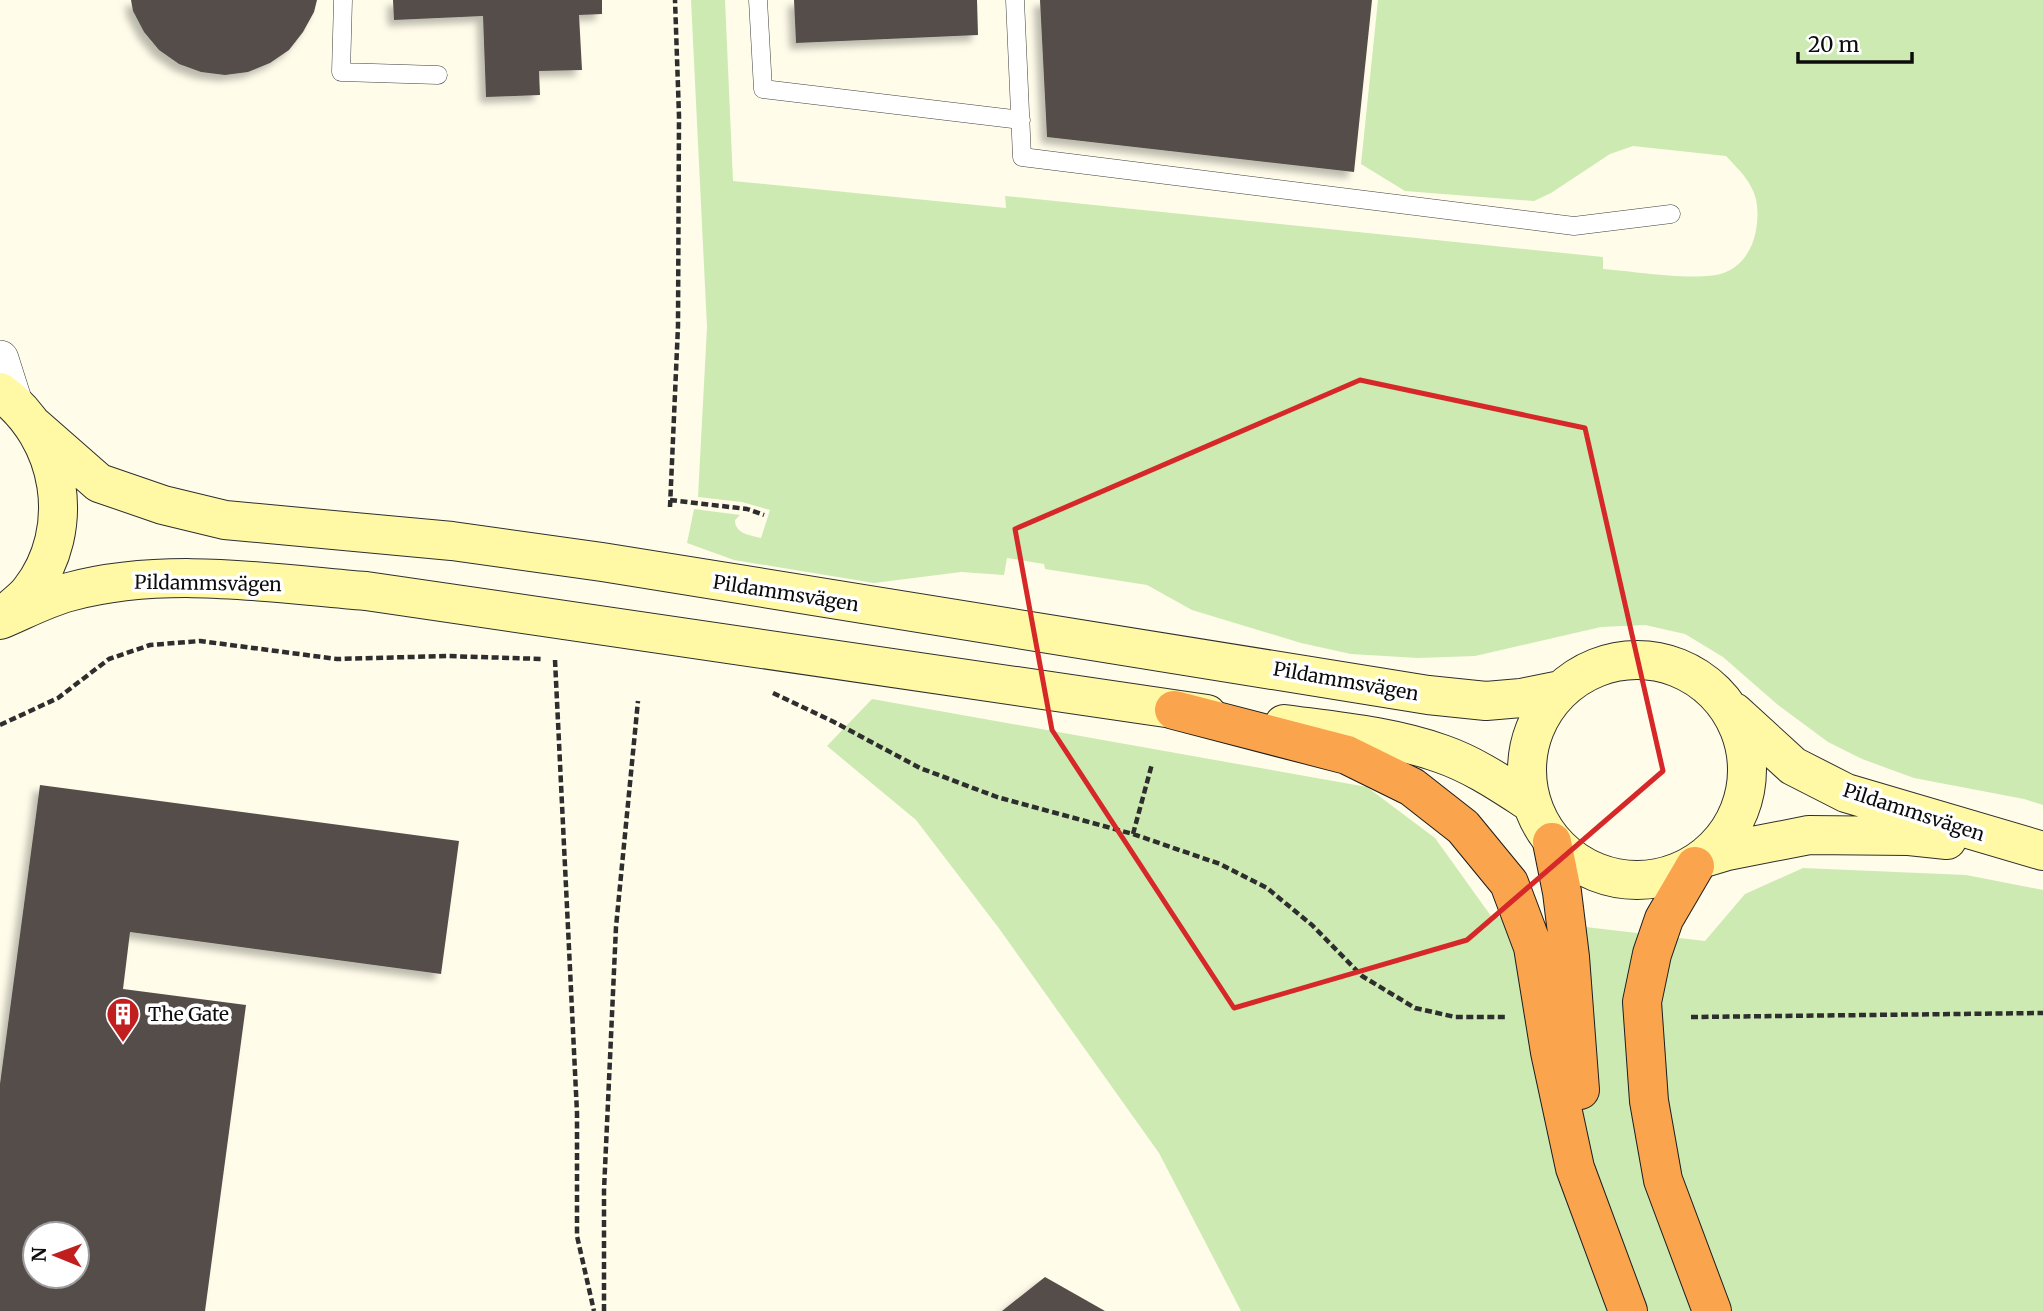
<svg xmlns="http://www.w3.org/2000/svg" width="2043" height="1311" viewBox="0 0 2043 1311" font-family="Merriweather,serif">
  <defs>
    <filter id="shadow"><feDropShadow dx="-6" dy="6" stdDeviation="3.5" flood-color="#0004"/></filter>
  </defs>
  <rect width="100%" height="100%" fill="#fffcea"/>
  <path fill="#cdeab3" d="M691 0H725L733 181 1006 208 1005 196 1603 257V269C1633 271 1701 283 1726 272 1743 265 1753 248 1756 230 1762 194 1750 181 1726 156L1633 146 1610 154 1551 193 1534 201 1405 191 1361 164 1378 0H2043V805L2024 799 1914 778 1862 759 1828 742 1778 705 1723 657 1685 634 1645 625 1601 627 1475 656 1418 658 1351 654 1301 643 1192 610 1147 585 1045 569 1044 564 1007 558 1004 575 961 572 874 583 734 560 687 543 694 509 740 515 735 520C735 534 750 535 761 538L770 510 742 502 698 497 707 327Z
    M872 699 1367 787 1435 838 1491 916 1705 941 1745 894 1803 868 1966 875 2043 890V1311H1241L1159 1153 998 927 916 820 827 746Z"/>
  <path fill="#554d48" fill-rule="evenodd" filter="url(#shadow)" d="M131 0H317L314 12 303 32 289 50 270 63 248 72 225 75 201 72 179 64 159 50 144 32 133 11Z
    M393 0H602V14L579 15 582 70 539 71 540 95 486 97 483 16 394 20Z
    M794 0H977L978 35 796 43Z
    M1040 0H1372L1354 172 1047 137Z
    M40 785 459 841 441 974 130 932 123 989 246 1005 205 1311H0V1084ZM35 1234H77V1276H35Z
    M1045 1277 1105 1311H1002Z"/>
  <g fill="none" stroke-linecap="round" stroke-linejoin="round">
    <defs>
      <path id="lane" d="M343 0 341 72 438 75
        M758 0 763 89 1021 120
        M1015 0 1022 157 1574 226 1671 214"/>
      <path id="street" d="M0 359 14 403"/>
      <path id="secondary" d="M0 392C62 437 78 529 30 591 24 599 14 606 6 613
        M34 426 99 483 163 505 225 520 452 541 602 562 1428 695 1486 701 1521 698 1560 690
        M0 620C22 611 46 598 69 592 165 566 269 583 366 591L1207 714
        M1527 770a110 110 0 1 1 220 0a110 110 0 1 1-220 0Z
        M1734 712 1793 766 1846 793 2043 851
        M1284 724C1336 731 1392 736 1442 754 1474 765 1503 785 1531 803
        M1707 857 1727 851 1809 835 1909 836 1947 840"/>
      <path id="highway" d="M1174 710 1347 755 1412 787 1463 827 1509 883 1533 947 1550 1052 1575 1168 1628 1311
        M1552 842 1562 892 1570 957 1580 1090
        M1695 866 1664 919 1652 954 1642 1002 1649 1101 1663 1180 1712 1311"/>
    </defs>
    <use href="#lane" stroke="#3f3f3f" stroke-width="19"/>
    <use href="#street" stroke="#3f3f3f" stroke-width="38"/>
    <use href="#secondary" stroke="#2e2e2e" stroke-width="40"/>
    <use href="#highway" stroke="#1d1d1d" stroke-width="40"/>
    <path stroke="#2e2e2e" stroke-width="4.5" stroke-dasharray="7 3.5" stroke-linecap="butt" d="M670 500 747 509 764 515
      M670 507 678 326 679 116 675 0
      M555 660 577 1113V1236L594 1311
      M773 693 834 722 920 768 997 797 1133 834 1220 864 1267 888 1312 925 1362 976 1415 1008 1455 1017H1505
      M0 725 58 698 109 659 150 645 200 641 337 659 447 656 543 659
      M1133 834 1152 764
      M1691 1017 2043 1013
      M604 1311V1190L616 927 638 701"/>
    <use href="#lane" stroke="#fff" stroke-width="18"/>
    <use href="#street" stroke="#fff" stroke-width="37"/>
    <use href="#secondary" stroke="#fff9a5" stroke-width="38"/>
    <use href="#highway" stroke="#faa44d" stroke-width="38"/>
  </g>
  <path fill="none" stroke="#d62828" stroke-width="5" stroke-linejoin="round" d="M1360 380 1585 428 1663 771 1467 940 1234 1008 1052 730 1015 529Z"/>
  <defs>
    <symbol id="building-pin" viewBox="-11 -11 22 30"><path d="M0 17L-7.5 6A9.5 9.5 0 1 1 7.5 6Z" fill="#c11f1f" stroke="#fff"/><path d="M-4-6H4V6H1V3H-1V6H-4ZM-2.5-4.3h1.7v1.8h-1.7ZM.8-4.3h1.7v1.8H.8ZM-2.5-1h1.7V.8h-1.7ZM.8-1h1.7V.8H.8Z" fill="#fff"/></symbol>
  </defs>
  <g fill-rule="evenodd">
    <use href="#building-pin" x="104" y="995" width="38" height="52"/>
  </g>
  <g text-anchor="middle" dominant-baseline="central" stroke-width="7" stroke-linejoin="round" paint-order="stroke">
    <g font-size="19" fill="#0c0c0c" stroke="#fff">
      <text transform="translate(208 583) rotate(1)">Pildammsvägen</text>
      <text transform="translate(786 593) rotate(9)">Pildammsvägen</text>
      <text transform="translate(1346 681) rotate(10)">Pildammsvägen</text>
      <text transform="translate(1914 812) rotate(18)">Pildammsvägen</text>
    </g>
    <g font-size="19" fill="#0c0c0c" stroke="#fff" text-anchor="start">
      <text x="148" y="1014">The Gate</text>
    </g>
  </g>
  <g transform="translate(56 1255) rotate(271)"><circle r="33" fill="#ffffff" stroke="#9e9e9e" stroke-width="2"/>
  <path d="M0-5L12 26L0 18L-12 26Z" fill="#c11f1f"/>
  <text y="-10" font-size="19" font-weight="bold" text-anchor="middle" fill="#0c0c0c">N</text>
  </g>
  <path d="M1798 52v10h114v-10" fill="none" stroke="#0c0c0c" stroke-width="3.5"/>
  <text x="1808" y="52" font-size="21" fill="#0c0c0c" stroke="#ffffff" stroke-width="5" paint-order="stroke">20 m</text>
</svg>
